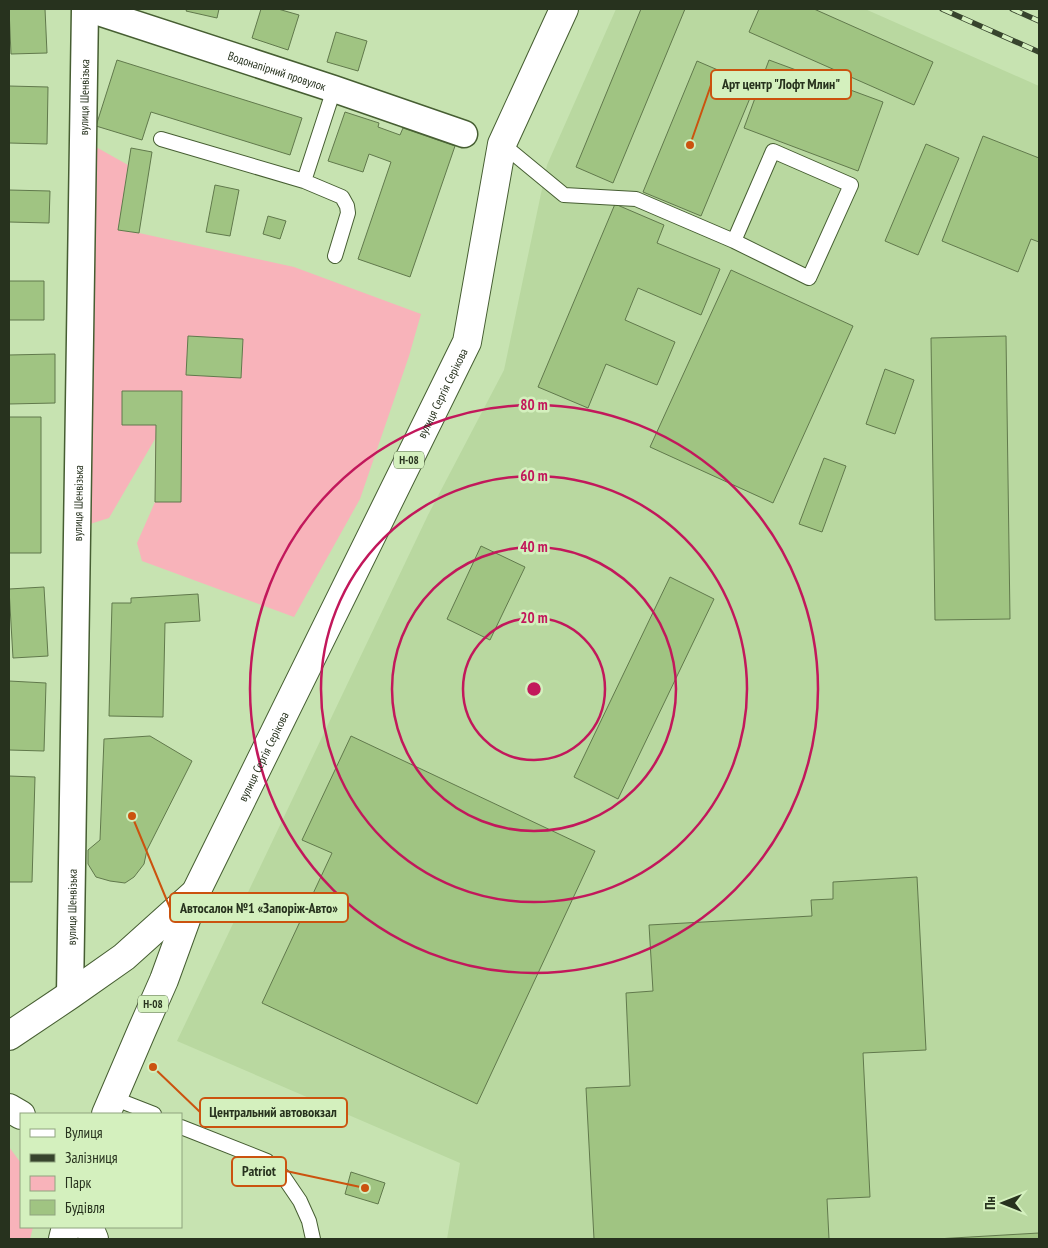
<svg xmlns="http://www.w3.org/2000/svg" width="1048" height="1248" viewBox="0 0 1048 1248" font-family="'PT Sans Narrow',sans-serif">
  <rect width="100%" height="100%" fill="#c7e3b1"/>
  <path fill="#b9d8a0" d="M616 9H865L1039 86V1239H447L460 1163 177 1041 428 515 504 370 547 165Z"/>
  <path fill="#f8b3ba" d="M96 147 128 165 118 230 139 233 294 267 421 314 409 356 360 499 294 617 142 561 137 543 155 502V439L109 518 90 524Z
    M9 1147 21 1163V1227H33L30 1239H9Z"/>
  <path fill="#a0c482" stroke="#61794c" d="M9 9H45L47 53 11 54Z
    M187 9H219L217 18 186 11Z
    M261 9H278L299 15 288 50 252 38Z
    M641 9H685L613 183 576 167Z
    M759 9H814L933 62 914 105 749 32Z
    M336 32 367 41 358 71 327 62Z
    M117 60 302 118 290 155 151 112 142 140 96 126Z
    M769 60 883 102 858 171 744 128Z
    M697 61 755 86 701 216 643 192Z
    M9 86 48 87 47 144 9 143Z
    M345 112 379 123 378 127 400 135 403 128 455 146 410 277 358 259 391 162 369 154 363 172 328 161Z
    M983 136 1039 158V242L1031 239 1018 272 942 241Z
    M926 144 959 158 918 255 885 241Z
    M131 148 152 152 139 233 118 230Z
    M215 185 239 190 230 236 206 232Z
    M9 190 50 191 49 223 9 222Z
    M615 204 664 225 657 243 720 269 701 315 638 288 625 320 675 342 657 385 606 364 588 408 538 387Z
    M268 216 286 221 280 239 263 234Z
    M731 270 853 326 773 503 650 447Z
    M9 281H44V320H9Z
    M188 336 243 339 241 378 186 375Z
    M1006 336 1010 619 935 620 931 338Z
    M55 354V403L9 404V355Z
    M885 369 914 380 895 434 866 424Z
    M122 391H182L181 502H155L156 425H122Z
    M9 417H41V553H9Z
    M824 458 846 466 822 532 799 524Z
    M481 546 525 567 490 640 447 619Z
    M670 577 714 599 618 799 574 777Z
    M44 587 48 656 13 658 9 589Z
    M198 594 200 621 165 623 163 717 109 716 112 603H131V598Z
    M9 681 46 683 44 751 9 750Z
    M150 736 192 761 147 850 144 864 134 877 125 883 110 881 96 877 88 864V850L100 840 104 739Z
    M351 736 595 851 477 1104 262 1003 332 853 302 840Z
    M9 776 35 777 32 882H9Z
    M917 877 926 1050 863 1053 870 1197 827 1199 829 1239H594L586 1088 630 1086 626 993 653 991 649 925 812 916 811 900 833 899V882Z
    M351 1172 385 1183 378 1204 345 1194Z
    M1039 1233V1239H936Z"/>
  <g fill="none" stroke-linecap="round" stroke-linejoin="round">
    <defs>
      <path id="lane" d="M161 139 304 181 342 197 347 206 348 213 335 256
        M502 144 564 195 636 199 734 241 809 278 851 185 773 151 734 241
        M304 181 334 89
        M113 1098 154 1114
        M181 1127 267 1161 283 1176 300 1201 309 1221 313 1239"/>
      <g id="street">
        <path id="s1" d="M89 9 334 89 464 134"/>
        <path id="s2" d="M70 995 85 9"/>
      </g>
      <path id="secondary" d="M89 1227 94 1239"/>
      <g id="primary">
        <path d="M9 1036 70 995 124 957 193 895"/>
        <path d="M9 1108 21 1115"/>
        <path id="s3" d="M106 1114 142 1030 164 980 196 892 467 342 502 144 564 9"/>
        <path d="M63 1239 66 1227"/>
      </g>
    </defs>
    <use href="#lane" stroke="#465e32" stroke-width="16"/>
    <use href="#street" stroke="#465e32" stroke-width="29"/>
    <use href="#secondary" stroke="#465e32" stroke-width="30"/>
    <use href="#primary" stroke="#465e32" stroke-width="30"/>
    <use href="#lane" stroke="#fff" stroke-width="14"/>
    <use href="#street" stroke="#fff" stroke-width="26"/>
    <use href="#secondary" stroke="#fff" stroke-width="28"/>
    <use href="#primary" stroke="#fff" stroke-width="28"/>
    <defs>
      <path id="rail" d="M942 9 1039 52
        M1012 9 1039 21"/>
    </defs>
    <use href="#rail" stroke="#37442d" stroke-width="5.5"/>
    <use href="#rail" stroke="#d4f0be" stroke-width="4" stroke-dasharray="11" stroke-linecap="butt"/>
  </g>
  <g fill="none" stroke="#c2185b" stroke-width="2.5">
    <circle cx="534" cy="689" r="71"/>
    <circle cx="534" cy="689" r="142"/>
    <circle cx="534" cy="689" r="213"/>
    <circle cx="534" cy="689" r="284"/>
  </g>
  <g text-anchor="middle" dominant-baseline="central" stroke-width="5" stroke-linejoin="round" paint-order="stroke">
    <g fill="#d4f0be" stroke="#5b6b4e" stroke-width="1">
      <rect x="394" y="451.5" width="30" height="17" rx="4"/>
      <rect x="138" y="995.5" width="30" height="17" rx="4"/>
    </g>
    <g font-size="11" font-weight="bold" fill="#27321e">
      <text x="409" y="460">Н-08</text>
      <text x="153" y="1004">Н-08</text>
    </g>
    <g font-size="12" fill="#27321e" stroke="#d4f0be">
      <text stroke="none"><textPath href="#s1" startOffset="198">Водонапірний провулок</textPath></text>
      <text stroke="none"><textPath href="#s2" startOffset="898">вулиця Шенвізька</textPath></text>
      <text stroke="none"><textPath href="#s3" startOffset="796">вулиця Сергія Серікова</textPath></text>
      <text stroke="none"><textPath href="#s2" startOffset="492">вулиця Шенвізька</textPath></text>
      <text stroke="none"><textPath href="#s3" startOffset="391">вулиця Сергія Серікова</textPath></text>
      <text stroke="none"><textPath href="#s2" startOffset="88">вулиця Шенвізька</textPath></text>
    </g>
  </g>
  <circle cx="534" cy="689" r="8" fill="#c2185b" stroke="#d4f0be" stroke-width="2.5"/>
  <g font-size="15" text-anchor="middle" font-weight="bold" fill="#c2185b" stroke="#d4f0be" stroke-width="5" stroke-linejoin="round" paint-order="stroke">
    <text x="534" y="410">80 m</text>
    <text x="534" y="481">60 m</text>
    <text x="534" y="552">40 m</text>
    <text x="534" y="623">20 m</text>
  </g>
  <path fill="none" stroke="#cb530f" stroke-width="2" d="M690 145L711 85M132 816L170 908M153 1067L200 1112M365 1188L286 1171"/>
  <g fill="#cb530f" stroke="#d4f0be" stroke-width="2">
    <circle cx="690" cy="145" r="5"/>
    <circle cx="132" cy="816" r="5"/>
    <circle cx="153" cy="1067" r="5"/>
    <circle cx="365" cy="1188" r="5"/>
  </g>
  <g fill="#d4f0be" stroke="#cb530f" stroke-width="2">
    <rect x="711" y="70" width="140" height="29" rx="5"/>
    <rect x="170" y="893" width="178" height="29" rx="5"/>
    <rect x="200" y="1098" width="147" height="29" rx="5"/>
    <rect x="232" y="1157" width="54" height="29" rx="5"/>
  </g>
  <g font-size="14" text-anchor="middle" font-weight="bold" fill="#27321e">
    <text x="781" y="89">Арт центр "Лофт Млин"</text>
    <text x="259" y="913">Автосалон №1 «Запоріж-Авто»</text>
    <text x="273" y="1117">Центральний автовокзал</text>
    <text x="259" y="1176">Patriot</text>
  </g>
  <rect width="1048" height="1248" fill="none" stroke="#27321e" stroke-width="20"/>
  <rect x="20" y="1113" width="162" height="115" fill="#d4f0be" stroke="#8fa47e"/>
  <rect x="30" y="1129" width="25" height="8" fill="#ffffff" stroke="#8fa47e"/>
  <text x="65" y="1138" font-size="15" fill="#27321e">Вулиця</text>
  <rect x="30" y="1154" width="25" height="8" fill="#37442d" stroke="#8fa47e"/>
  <text x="65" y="1163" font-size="15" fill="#27321e">Залізниця</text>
  <rect x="30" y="1176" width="25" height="15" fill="#f8b3ba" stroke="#8fa47e"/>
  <text x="65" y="1188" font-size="15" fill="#27321e">Парк</text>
  <rect x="30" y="1200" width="25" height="15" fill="#a0c482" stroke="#8fa47e"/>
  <text x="65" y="1213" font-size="15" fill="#27321e">Будівля</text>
  <g transform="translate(1003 1203) rotate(270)" stroke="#d4f0be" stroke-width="4" paint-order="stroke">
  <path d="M0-4L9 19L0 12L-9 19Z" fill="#27321e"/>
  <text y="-8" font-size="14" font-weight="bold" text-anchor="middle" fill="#27321e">Пн</text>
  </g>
</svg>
